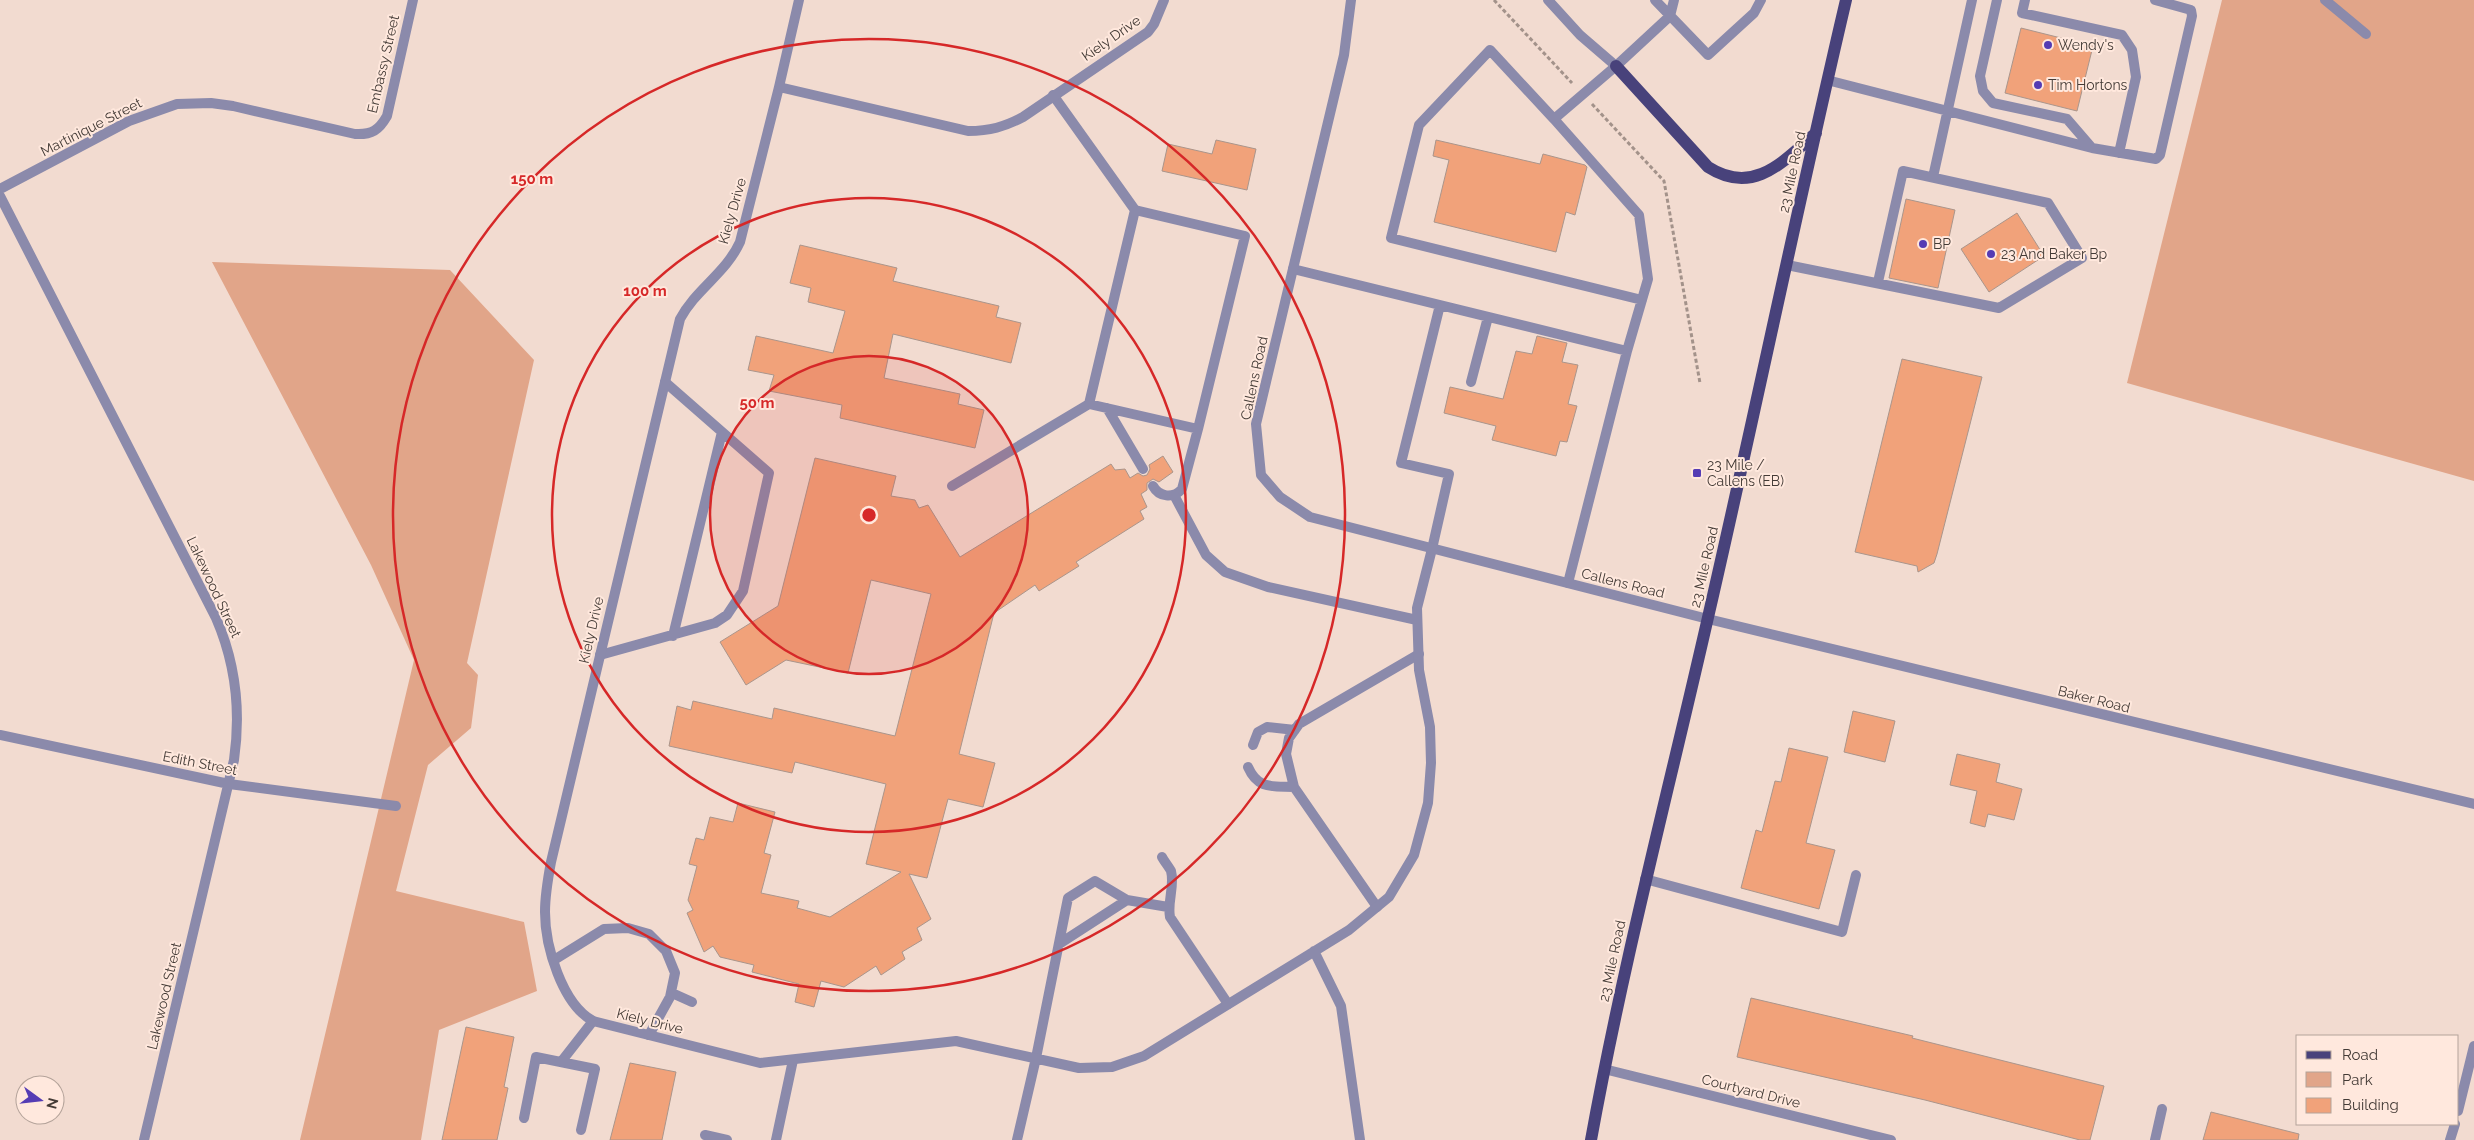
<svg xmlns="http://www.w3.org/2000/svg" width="2474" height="1140" viewBox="0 0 2474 1140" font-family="Raleway,sans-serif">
  <rect width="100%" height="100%" fill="#f2dbd0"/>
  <path fill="#e1a589" d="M2222 0H2474V481L2127 383Z
    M212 262 450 270 534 360 467 663 478 675 471 728 428 765 396 891 524 922 537 991 439 1030 421 1140H300L414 660 371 565Z"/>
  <path fill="#f1a27a" stroke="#aa958b" d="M2021 28 2093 46 2077 111 2005 93Z
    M1216 140 1256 149 1247 190 1162 171 1168 144 1212 154Z
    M1436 140 1540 164 1543 154 1585 165 1587 167 1575 215 1566 212 1556 252 1434 222 1449 160 1433 156Z
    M1906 199 1955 210 1938 288 1889 278Z
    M2017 213 2044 256 1989 292 1961 249Z
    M800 245 897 268 893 281 999 306 996 317 1021 323 1011 363 893 334 884 378 960 394 958 404 984 410 975 448 840 418 842 405 769 391 774 375 748 370 756 336 833 353 845 311 808 302 811 288 790 283Z
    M1537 336 1567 343 1562 362 1578 365 1568 404 1577 406 1567 442 1560 441 1556 456 1492 440 1496 426 1444 413 1450 387 1503 399 1516 351 1532 354Z
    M1902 359 1982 377 1937 554 1934 563 1918 572 1917 566 1855 552Z
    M1163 456 1173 472 1159 482 1153 479 1147 483V490L1141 494 1147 507 1140 511 1144 519 1076 562 1079 566 1039 591 1035 585 994 613 959 754 995 763 983 807 948 799 927 878 909 874 931 919 917 928 922 940 902 952 905 959 881 975 876 966 844 987 821 981 814 1007 795 1002 799 984 752 972 754 965 720 957 713 946 704 952 687 913 693 910 688 900 697 866 689 864 696 838 704 840 710 817 733 822 738 803 775 812 764 853 771 855 761 893 799 901 797 908 830 917 901 872 866 864 886 784 795 762 792 773 669 746 677 706 691 710 693 701 772 719 774 708 895 736 931 594 871 580 848 673 786 660 746 685 720 642 778 606 815 458 896 476 891 496 915 500 919 508 928 505 960 557 1111 464 1115 470 1125 469 1130 478 1138 473 1143 476 1147 475 1150 469 1149 465Z
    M1853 711 1895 721 1885 762 1844 752Z
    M1789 748 1828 757 1806 843 1835 850 1819 909 1741 888 1756 830 1762 832 1775 781 1781 782Z
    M1957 754 2000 764 1996 782 2022 789 2014 820 1988 814 1985 827 1970 823 1977 791 1950 785Z
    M1751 998 1913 1036 1912 1038 2104 1086 2090 1140H2080L1925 1100 1737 1057Z
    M466 1027 514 1037 504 1087 508 1088 497 1140H442Z
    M630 1063 676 1072 662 1140H610Z
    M2211 1112 2299 1134 2298 1140H2203Z"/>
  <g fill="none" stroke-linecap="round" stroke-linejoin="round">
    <path stroke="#a3928a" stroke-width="3" stroke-dasharray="4 2.5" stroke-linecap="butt" d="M1494 0 1572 83
      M1592 104 1664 181 1700 383"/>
    <path stroke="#8b8aab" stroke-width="10" d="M1655 0 1708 55 1754 13 1761 0
      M1997 0 1980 76 1983 91 1993 103 2067 119 2092 148
      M2025 0 2022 13 2122 35 2132 50 2136 77 2119 153
      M2325 0 2366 34
      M1827 80 2092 148 2156 159 2160 155 2192 16 2191 10 2155 0
      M1053 95 1135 210 1245 236 1198 429 1089 404 1135 210
      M1554 119 1490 50 1419 125 1391 238 1642 300
      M1933 177 1972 0
      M1787 265 1999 308 2082 258 2048 203 1903 171 1878 282
      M1293 269 1627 351
      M1471 382 1488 317
      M1107 408 1143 469
      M952 486 1089 404
      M1153 486C1159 497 1173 499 1182 489L1198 429
      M1432 549 1449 474 1401 463 1440 305
      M1568 583 1627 351 1648 279 1639 215 1554 119 1616 66 1670 16 1674 0
      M673 636 722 432
      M600 655 715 623 727 615 743 591 769 473 665 382
      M1253 745 1258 732 1267 727 1295 730
      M1248 767C1258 790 1273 786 1294 787
      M1162 857C1164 861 1169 867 1171 871 1175 886 1167 902 1170 917L1228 1004
      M1645 879 1842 932 1856 875
      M1377 907 1294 787 1286 754 1289 738 1299 724 1419 654
      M1059 944 1127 900
      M554 960 604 929 628 928 649 934 666 951 675 973 670 997 649 1035
      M672 993 692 1002
      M1036 1058 1068 898 1095 881 1127 900 1168 907
      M561 1062 593 1021
      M1604 1069 1891 1140
      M524 1118 536 1057 595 1069 581 1130
      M705 1135 727 1140
      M776 1140 793 1060
      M2155 1140 2162 1109"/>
    <path stroke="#8b8aab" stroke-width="10" d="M799 0 779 87 740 242C726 273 696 289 680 319L551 862C548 878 545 895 545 912 545 946 562 1004 593 1021L760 1063 956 1041 1079 1068 1112 1067 1144 1056 1349 930 1389 897 1414 855 1428 803 1431 763 1430 727 1419 670 1417 608 1432 549
      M779 87 968 131C990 131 1004 127 1023 117L1148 32 1154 24 1164 0
      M0 189 129 121 177 104 211 103 233 106 355 134C372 135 379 130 387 116L413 0
      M0 196 216 618C236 664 241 711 234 760L144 1140
      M1174 495 1206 555 1225 572 1268 587 1417 620
      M0 735 229 784 396 806
      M1314 951 1341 1006 1360 1140
      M2458 1111 2474 1046
      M1017 1140 1036 1058
      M2450 1140 2455 1124"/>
    <path stroke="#8b8aab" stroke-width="10" d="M1351 0 1344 55 1256 424 1261 475 1280 497 1310 517 1708 619 2474 804
      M1548 0 1580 35 1616 66"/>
    <path stroke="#48427b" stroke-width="12" d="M1616 66 1708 167C1753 196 1783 162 1816 133
      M1591 1140C1623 963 1669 789 1709 613 1756 409 1798 204 1846 0"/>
  </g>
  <circle cx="869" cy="515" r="159" fill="#d62828" fill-opacity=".12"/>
  <g fill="none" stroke="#d62828" stroke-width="2.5">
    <circle cx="869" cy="515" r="159"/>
    <circle cx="869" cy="515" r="317"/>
    <circle cx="869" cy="515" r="476"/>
  </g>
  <g fill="#553cb4" stroke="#ffe8dd" stroke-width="2">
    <circle cx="2048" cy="45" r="5"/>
    <circle cx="2038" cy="85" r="5"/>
    <circle cx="1923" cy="244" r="5"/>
    <circle cx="1991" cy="254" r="5"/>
    <rect x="1692" y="468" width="10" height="10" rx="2.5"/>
  </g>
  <g text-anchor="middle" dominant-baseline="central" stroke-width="4" stroke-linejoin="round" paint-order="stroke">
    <g font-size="14" fill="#443b36" stroke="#ffe8dd">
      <text transform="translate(1111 38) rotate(-35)">Kiely Drive</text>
      <text transform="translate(383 64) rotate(-77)">Embassy Street</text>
      <text transform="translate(91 127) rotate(-27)">Martinique Street</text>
      <text transform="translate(1792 172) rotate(-78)">23 Mile Road</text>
      <text transform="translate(732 211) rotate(-74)">Kiely Drive</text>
      <text transform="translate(1254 378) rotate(-78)">Callens Road</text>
      <text transform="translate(1704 567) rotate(-77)">23 Mile Road</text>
      <text transform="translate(1623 583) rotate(14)">Callens Road</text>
      <text transform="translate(214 587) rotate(65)">Lakewood Street</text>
      <text transform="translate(591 630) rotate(-77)">Kiely Drive</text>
      <text transform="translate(2094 699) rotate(14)">Baker Road</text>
      <text transform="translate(200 763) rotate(11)">Edith Street</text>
      <text transform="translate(1612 961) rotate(-78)">23 Mile Road</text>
      <text transform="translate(164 996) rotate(-77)">Lakewood Street</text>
      <text transform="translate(650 1021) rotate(14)">Kiely Drive</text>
      <text transform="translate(1751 1091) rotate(14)">Courtyard Drive</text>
    </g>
    <g font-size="14" fill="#443b36" stroke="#ffe8dd" text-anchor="start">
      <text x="2058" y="45">Wendy's</text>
      <text x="2048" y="85">Tim Hortons</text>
      <text x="1933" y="244">BP</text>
      <text x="2001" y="254">23 And Baker Bp</text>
      <text x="1707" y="465">23 Mile /<tspan x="1707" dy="16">Callens (EB)</tspan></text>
    </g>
  </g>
  <circle cx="869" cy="515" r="8" fill="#d62828" stroke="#ffe8dd" stroke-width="2.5"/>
  <g font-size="15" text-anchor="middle" font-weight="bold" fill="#d62828" stroke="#ffe8dd" stroke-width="4" stroke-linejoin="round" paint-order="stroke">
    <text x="532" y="184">150 m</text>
    <text x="645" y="296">100 m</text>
    <text x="757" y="408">50 m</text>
  </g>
  <rect x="2296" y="1035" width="162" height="90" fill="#ffe8dd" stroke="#b4a39a"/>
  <rect x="2306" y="1051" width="25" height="8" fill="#48427b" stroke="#b4a39a"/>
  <text x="2342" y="1060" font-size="15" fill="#443b36">Road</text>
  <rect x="2306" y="1072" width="25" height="15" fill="#e1a589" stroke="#b4a39a"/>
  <text x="2342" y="1085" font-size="15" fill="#443b36">Park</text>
  <rect x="2306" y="1098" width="25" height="15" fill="#f1a27a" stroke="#b4a39a"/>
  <text x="2342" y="1110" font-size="15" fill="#443b36">Building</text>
  <g transform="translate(40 1100) rotate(105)"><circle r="24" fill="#ffe8dd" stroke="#b4a39a"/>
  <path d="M0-4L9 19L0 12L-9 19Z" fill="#553cb4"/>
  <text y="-8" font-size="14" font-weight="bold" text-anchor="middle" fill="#443b36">N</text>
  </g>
</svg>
